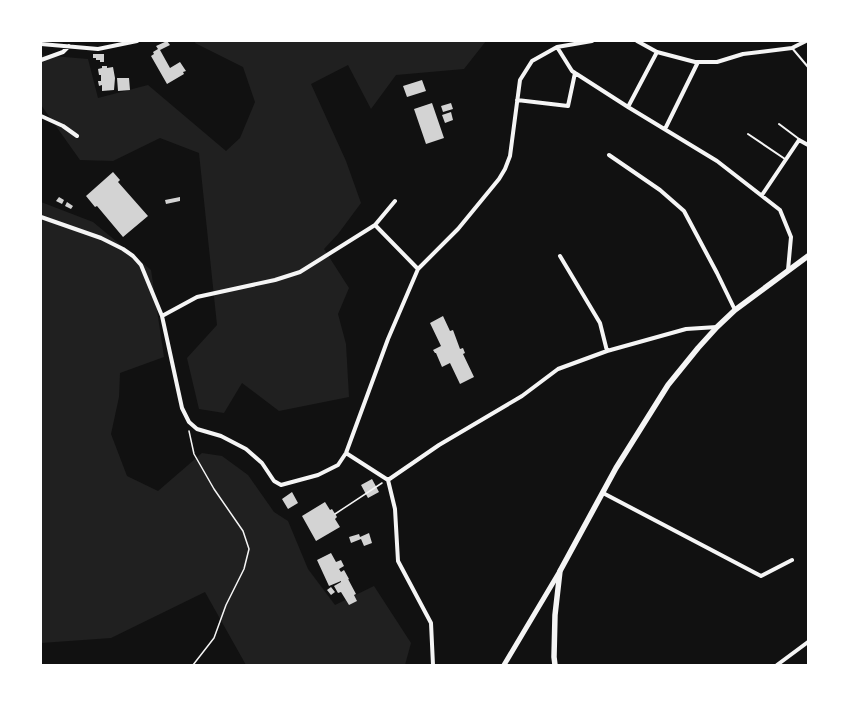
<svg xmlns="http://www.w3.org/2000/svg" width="849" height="706" viewBox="0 0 849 706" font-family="'Public Sans',sans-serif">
  <rect width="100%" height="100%" fill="#111"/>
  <path fill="#202020" d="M196 41H486L464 69 396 75 371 109 348 65 311 84 346 161 361 203 338 234 324 249 349 288 338 314 346 344 349 397 279 411 242 383 224 413 199 409 187 358 217 325 199 153 160 138 113 161 80 160 41 105V55L88 59 98 98 148 85 226 151 240 138 255 102 243 67 195 43Z
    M41 202 93 222 151 270 164 357 120 373 119 397 111 434 127 476 158 491 202 453 222 456 248 475 274 512 288 521 308 569 335 605 374 586 411 643 405 665H246L205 592 111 638 41 643Z"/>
  <path fill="#d3d3d3" d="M167 41 170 45 160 50 170 68 180 62 186 71 183 72 184 74 167 84 151 56 154 54 153 52 158 49 156 46Z
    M93 54H104V62H100V60H96V58H93Z
    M102 66H107V68L113 67 115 78 114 90 102 91V85L99 86 98 81H101V75H99L98 69 102 68Z
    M117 78H129L130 90 118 91Z
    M422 80 426 91 407 97 403 86Z
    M432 103 444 138 426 144 414 109Z
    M451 103 453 109 443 112 441 106Z
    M451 112 453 120 445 123 442 115Z
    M113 172 120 180 118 182 148 216 123 237 97 206 95 207 86 196Z
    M59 197 64 200 62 204 56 201Z
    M180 197V201L166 204 165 200Z
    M67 202 73 206 71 209 65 206Z
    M443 316 450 331 453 330 460 349 463 348 465 353 463 354 474 377 460 384 450 363 442 367 436 353H435L433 350 441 346 430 323Z
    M372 479 379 492 368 498 361 485Z
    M292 492 298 503 288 509 282 499Z
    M325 502 330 510 332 509 337 517 335 519 340 527 316 541 302 516Z
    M369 533 372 543 364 546 361 539 351 543 349 537 359 534 360 537Z
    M331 553 336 562 341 560 344 566 339 569 341 572 344 570 349 579 345 581 348 579 356 594 354 595 357 601 349 605 341 592 338 593 334 586 341 582V581L329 586 317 560Z
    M331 587 335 592 331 595 327 590Z"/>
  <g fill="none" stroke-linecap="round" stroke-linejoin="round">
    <path stroke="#f5f5f5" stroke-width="1.5" d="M189 431 194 454 214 489 243 531 249 549 244 569 226 605 214 638 193 665
      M335 514 382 483"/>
    <path stroke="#f5f5f5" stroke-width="2" d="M792 48 808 67
      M779 124 799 139
      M748 134 785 159"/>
    <path stroke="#f5f5f5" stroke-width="4" d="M637 41 657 52 695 62H717L743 54 792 48 806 41
      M41 44 98 49 137 41
      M557 47 572 71 628 107 717 161 780 210 791 237 788 270
      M41 60 63 52 69 46
      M517 100 568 106 575 73
      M628 107 657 52
      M41 116 63 126 77 136
      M665 129 698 62
      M609 155 660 190 684 211 717 273 735 310
      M762 195 799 140 808 145
      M41 217 101 238 123 249 133 256 141 265 162 316 182 408 189 422 197 429 221 436 246 449 262 463 274 481 281 485 318 475 338 465 346 453 388 339 418 269 458 229 499 179 505 169 510 156 520 80 532 61 557 47 592 41
      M375 225 395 201
      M560 256 600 323 607 351
      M162 316 197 297 275 280 300 272 375 225 418 269
      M346 453 388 480 395 509 398 561 431 623 433 665
      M388 480 439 445 522 396 558 369 607 351 686 329 717 327
      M603 493 761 576 792 560
      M777 665 808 642"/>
    <path stroke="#f5f5f5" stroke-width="5" d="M504 665 560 571"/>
    <path stroke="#f5f5f5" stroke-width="5.5" d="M555 665 554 657 555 615 560 571 616 468 668 385 698 348 717 327 735 310 808 256"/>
  </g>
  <rect width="849" height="706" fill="none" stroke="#ffffff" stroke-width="84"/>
</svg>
